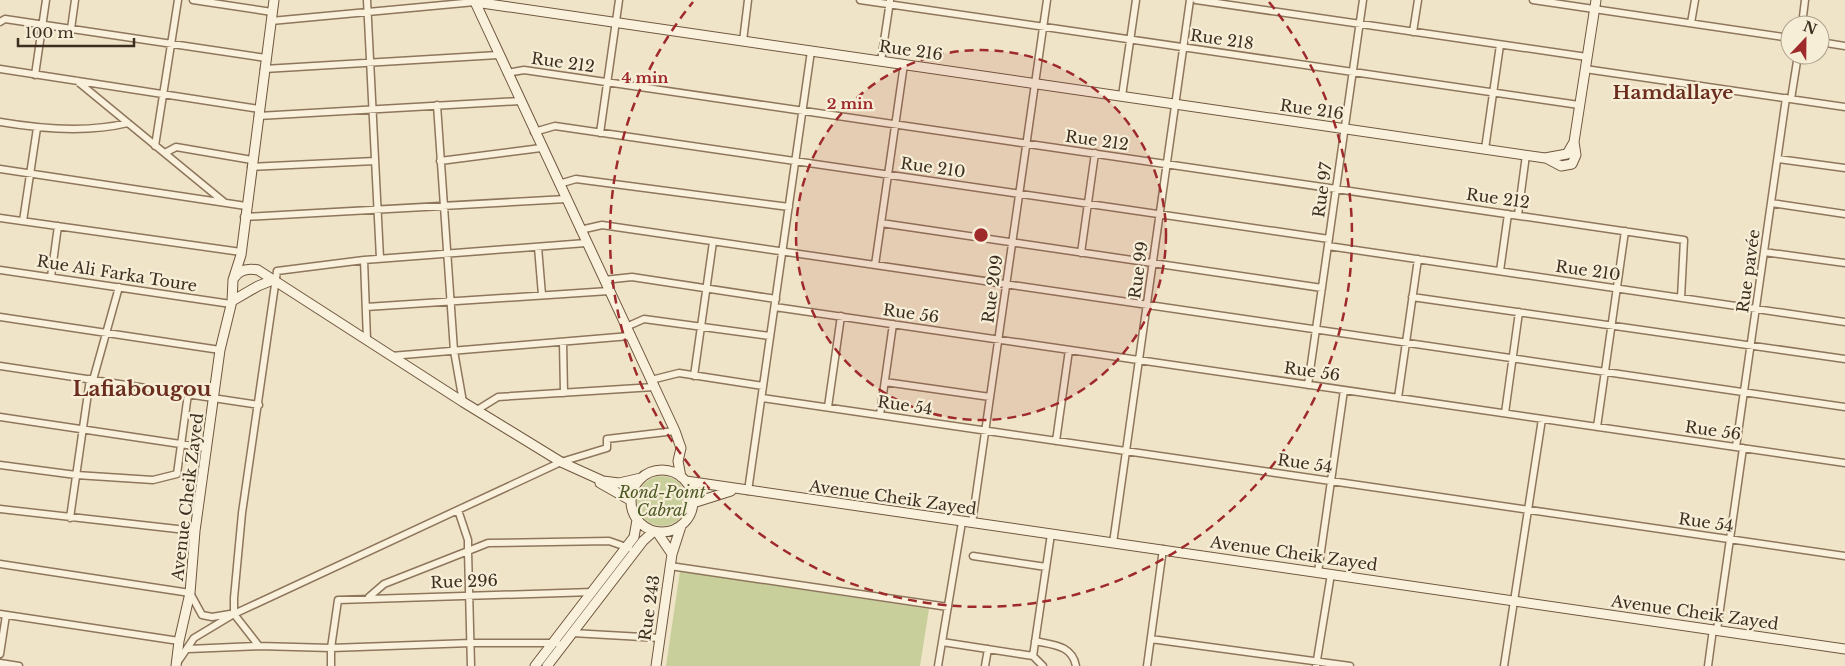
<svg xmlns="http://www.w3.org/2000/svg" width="1845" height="666" viewBox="0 0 1845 666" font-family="'Libre Baskerville',serif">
  <rect width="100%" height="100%" fill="#f0e4c8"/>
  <path fill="#c9cf9b" d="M637 501a25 25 0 1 1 50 0a25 25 0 1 1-50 0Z
    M680 571 929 609 920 666H666Z"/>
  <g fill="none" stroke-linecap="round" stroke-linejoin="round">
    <defs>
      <path id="street" d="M193 0 272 12
        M367 0 380 258
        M860 0 1579 105
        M1196 0 1587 57
        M1533 0 1790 38
        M271 21 475 2 474 0
        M0 22 5 19 266 58
        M1691 23 1695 0
        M1802 25 1805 0
        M71 29 75 0
        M1413 32 1418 0
        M743 41 748 0
        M1820 42 1845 46
        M881 61 890 1
        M0 69 259 109
        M264 69 498 55
        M1585 69 1845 107
        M507 73 524 70 1684 240 1681 298
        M35 75 46 0
        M77 81 224 202
        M1122 96 1136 0
        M1791 99 1798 55
        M437 105 454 351 463 402
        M258 116 520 101
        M0 122C41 129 87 133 128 123
        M534 132 555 126 1329 239
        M600 133 619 0
        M155 146 178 0
        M1485 149 1500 45
        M165 153 176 147 252 160
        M1778 159 1845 168
        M440 161 541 148
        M251 167 375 161
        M0 169 246 206
        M559 184 576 179 789 207
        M1771 203 1845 214
        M1518 215 1526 155
        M244 217 566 199
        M0 218 241 252
        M23 221 37 128
        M881 223 1322 288
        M580 230 602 225 1845 407
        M1328 246 1845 322
        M538 247 542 295
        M1764 252 1845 263
        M1081 253 1095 153
        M364 260 367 340
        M875 265 904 64
        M0 270 231 304
        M1500 271 1508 214
        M51 277 58 226
        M604 280 632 277 776 299
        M1412 297 1845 359
        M366 307 609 291
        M775 307 1845 463
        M0 317 220 350
        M626 327 644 319 770 336
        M563 342 564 393
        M391 356 630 336
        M0 366 259 405
        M694 376 713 242
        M93 380 119 287
        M651 380 679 373 763 386
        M885 382 990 397
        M1308 385 1363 0
        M762 398 1845 556
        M1398 398 1418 259
        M828 407 841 316
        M477 410 498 397 654 387
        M1505 413 1519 312
        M880 415 893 324
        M0 417 207 448
        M1597 427 1625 231
        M1056 441 1069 350
        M1736 447 1786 98
        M0 465 76 475 153 480 177 474 188 394
        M748 491 811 51
        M0 509 195 531
        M70 518 90 379
        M972 523 1047 0
        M1113 543 1190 0
        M973 556 1046 567
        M0 564 190 593 202 615 212 617 230 614
        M670 566 948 607
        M1318 572 1344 390
        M369 597 384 584 468 551V540L458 510
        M0 614 179 641
        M1717 630 1743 448
        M572 633 660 638
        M1151 639 1350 666
        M1035 641C1053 645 1072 645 1076 666
        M942 642 1033 656 1043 666
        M259 646 234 614V598L242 513 277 271 364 260 586 243
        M188 649 259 646 331 648 471 643H557
        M0 654 6 615
        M1033 656 1051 534
        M0 663 19 666
        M177 663 194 638 234 614 561 462 607 448V439L675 431
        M331 666V648L338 600 593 592
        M471 666 468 551 488 543 609 541 629 548
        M938 666 962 522
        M985 666 988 649
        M1147 666 1163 549
        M1316 666 1331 574
        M1504 666 1542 419
        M1708 666 1713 629"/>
      <path id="secondary" d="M475 2 1545 158 1567 154 1574 142 1596 0
        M475 2 675 431 681 448 678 461 681 477
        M1546 158 1561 166 1572 164 1576 155 1574 142
        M234 278C239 270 248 268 258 270L463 402 561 462 603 481 619 483 641 478
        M232 301 258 286 273 280
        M631 501a31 31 0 1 1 62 0a31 31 0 1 1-62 0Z
        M686 481 1845 649
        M600 483 630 500
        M693 503 731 491
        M657 532 672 554
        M176 666 179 641 190 593 195 531 220 350 232 301 233 280 241 255 274 0
        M535 666 634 537 637 520
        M547 666 643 541 654 531
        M656 666 672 554 681 526"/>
    </defs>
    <use href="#street" stroke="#8d765c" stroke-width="9"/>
    <use href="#secondary" stroke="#6f573f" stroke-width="11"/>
    <use href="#street" stroke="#faf1dc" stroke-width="6"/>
    <use href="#secondary" stroke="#faf1dc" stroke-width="9"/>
  </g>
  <circle cx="981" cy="235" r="185" fill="#9e2a2b" fill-opacity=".12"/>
  <g fill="none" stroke="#9e2a2b" stroke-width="2.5" stroke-dasharray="9 6">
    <circle cx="981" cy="235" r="185"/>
    <path d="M1269 2A371 371 0 1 1 693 2"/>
  </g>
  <g text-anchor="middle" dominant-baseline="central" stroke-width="4.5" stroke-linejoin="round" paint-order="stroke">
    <g font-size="16" fill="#3d2e20" stroke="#f7eed8">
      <text transform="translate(1222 39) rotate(8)">Rue 218</text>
      <text transform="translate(911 50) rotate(8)">Rue 216</text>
      <text transform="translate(563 62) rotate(8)">Rue 212</text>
      <text transform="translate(1312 109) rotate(8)">Rue 216</text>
      <text transform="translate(1097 140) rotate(8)">Rue 212</text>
      <text transform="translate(933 167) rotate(8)">Rue 210</text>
      <text transform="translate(1322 190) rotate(-82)">Rue 97</text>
      <text transform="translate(1498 198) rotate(8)">Rue 212</text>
      <text transform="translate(1138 270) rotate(-82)">Rue 99</text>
      <text transform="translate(1588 270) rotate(8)">Rue 210</text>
      <text transform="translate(1748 271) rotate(-82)">Rue pavée</text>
      <text transform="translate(117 273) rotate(9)">Rue Ali Farka Toure</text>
      <text transform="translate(992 289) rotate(-82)">Rue 209</text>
      <text transform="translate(911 313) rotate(8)">Rue 56</text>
      <text transform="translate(1312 371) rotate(8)">Rue 56</text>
      <text transform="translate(905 405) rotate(8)">Rue 54</text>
      <text transform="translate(1713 430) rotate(8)">Rue 56</text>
      <text transform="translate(1305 463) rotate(8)">Rue 54</text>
      <text transform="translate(187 497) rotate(-83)">Avenue Cheik Zayed</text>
      <text transform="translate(893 497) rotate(8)">Avenue Cheik Zayed</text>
      <text transform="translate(1706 522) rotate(8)">Rue 54</text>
      <text transform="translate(1294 553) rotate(8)">Avenue Cheik Zayed</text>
      <text transform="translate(464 581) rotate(-2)">Rue 296</text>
      <text transform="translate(649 608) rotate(-82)">Rue 243</text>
      <text transform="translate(1695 612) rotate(8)">Avenue Cheik Zayed</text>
    </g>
    <g font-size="16" font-style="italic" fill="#4d5a26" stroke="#f7eed8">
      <text x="662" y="492">Rond-Point<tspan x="662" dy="18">Cabral</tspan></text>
    </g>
    <g font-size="19" font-weight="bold" fill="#6b2e1e" stroke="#f7eed8">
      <text x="1673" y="92">Hamdallaye</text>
    </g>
    <g font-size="21" font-weight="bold" fill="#6b2e1e" stroke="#f7eed8">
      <text x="142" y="389">Lafiabougou</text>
    </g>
  </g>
  <circle cx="981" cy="235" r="8" fill="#9e2a2b" stroke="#f7eed8" stroke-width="2.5"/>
  <g font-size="15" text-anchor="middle" font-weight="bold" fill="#9e2a2b" stroke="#f7eed8" stroke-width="4.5" stroke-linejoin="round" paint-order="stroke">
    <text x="645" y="83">4 min</text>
    <text x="850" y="109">2 min</text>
  </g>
  <g transform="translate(1805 40) rotate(22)"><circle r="24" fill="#f7eed8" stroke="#ada18e"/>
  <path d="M0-4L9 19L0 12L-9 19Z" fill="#9e2a2b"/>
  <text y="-8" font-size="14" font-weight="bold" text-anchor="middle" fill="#3d2e20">N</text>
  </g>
  <path d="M18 38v8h116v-8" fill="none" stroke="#3d2e20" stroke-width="2.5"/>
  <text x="25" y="38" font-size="15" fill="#3d2e20" stroke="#f7eed8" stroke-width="4" paint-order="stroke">100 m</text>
</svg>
